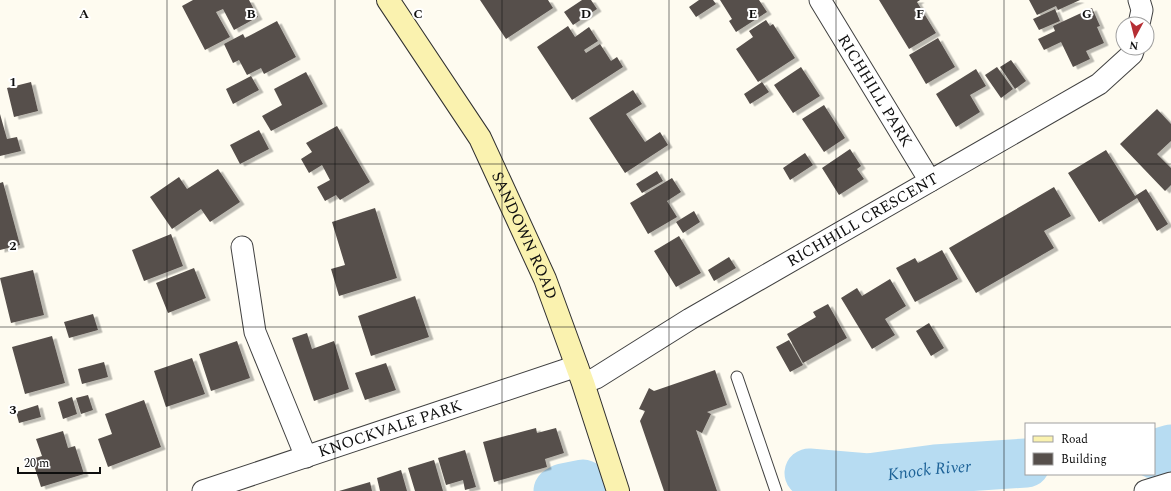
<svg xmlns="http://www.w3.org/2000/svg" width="1171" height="491" viewBox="0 0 1171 491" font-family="Spectral,serif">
  <defs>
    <filter id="shadow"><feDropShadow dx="4.5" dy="2.5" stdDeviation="0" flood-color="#0004"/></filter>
  </defs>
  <rect width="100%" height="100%" fill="#fefbf0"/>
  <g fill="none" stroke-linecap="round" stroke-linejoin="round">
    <g stroke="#b7dcf2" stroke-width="49">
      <path d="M1154 454 1171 449"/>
      <path id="s1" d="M809 473 868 478 935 469 1026 463"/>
      <path d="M558 491 563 488 583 484"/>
    </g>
  </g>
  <path fill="#564f4b" filter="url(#shadow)" d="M193 0H249L258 17 234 30 223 9 216 12 230 37 205 50 182 6Z
    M480 0H548L553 8 506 39Z
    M582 0H591L597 9 573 25 564 12Z
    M699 0H713L716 4 696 17 689 7Z
    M720 0H759L767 12 736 32 729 21 732 19Z
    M879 0H920L917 2 936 33 909 49Z
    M1029 0H1080L1058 10 1056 6 1037 15Z
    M1092 8 1100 26 1097 27 1104 43 1086 51 1090 59 1073 67 1061 42 1044 50 1038 39 1055 31 1053 26Z
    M1055 9 1060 21 1039 30 1033 19Z
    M766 20 770 26 773 24 795 58 758 82 736 49 753 37 749 31Z
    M277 21 296 57 264 74 261 68 247 75 239 60 233 63 224 44 243 34 245 38Z
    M568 26 575 37 589 27 598 41 584 50 586 53 600 44 611 61 617 57 623 67 572 100 537 47Z
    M938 38 955 67 926 84 909 55Z
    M1011 60 1026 81 1015 89 1000 67Z
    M801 67 820 96 793 113 774 85Z
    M997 67 1013 89 1001 98 985 75Z
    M976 69 986 86 970 95 980 112 956 127 936 94Z
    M306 72 323 104 271 131 262 116 282 105 274 89Z
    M251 76 259 90 233 104 226 89Z
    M31 82 38 111 14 117 7 88Z
    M762 82 769 92 750 104 744 94Z
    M633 90 642 104 626 114 645 142 660 132 668 145 625 173 589 118Z
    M824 105 845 138 824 152 802 119Z
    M1157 109 1171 124V141L1157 154 1171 168V185L1165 191 1120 144Z
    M0 114 7 139 17 137 21 151 0 156Z
    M337 126 370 182 340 200 336 195 325 201 317 187 330 180 322 165 309 173 301 159 312 152 306 143Z
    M259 130 269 149 240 164 230 145Z
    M850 149 861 166 857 169 864 179 839 195 822 168Z
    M1106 150 1135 196 1146 189 1168 224 1157 231 1137 198 1099 222 1068 173Z
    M805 153 813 165 790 180 783 168Z
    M218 169 240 202 210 222 201 209 172 229 150 197 179 177 187 189Z
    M657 171 663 181 642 193 636 184Z
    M672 178 681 192 667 201 677 217 648 234 630 203Z
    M3 182 20 245 0 250V183Z
    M1054 187 1071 216 1044 231 1054 248 976 293 949 248Z
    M375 208 397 278 339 296 331 269 345 265 332 222Z
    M694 211 700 222 683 233 676 222Z
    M171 234 183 266 144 281 132 250Z
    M679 236 701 273 676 287 654 251Z
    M942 250 958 279 915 302 896 268 915 258 918 263Z
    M729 257 736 268 714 281 708 270Z
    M194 268 206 298 168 313 156 283Z
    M33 270 44 315 11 323 0 278Z
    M890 279 906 306 885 319 895 335 872 349 841 298 857 288 862 296Z
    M415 296 429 337 371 356 358 316Z
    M828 304 847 338 803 363 787 334 816 317 813 312Z
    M93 314 98 330 69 338 64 322Z
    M929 323 944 348 931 356 916 331Z
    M307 333 312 349 334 341 349 389 314 401 292 338Z
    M52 336 65 383 25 394 12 347Z
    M789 340 803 365 790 372 776 347Z
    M237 341 250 378 211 391 199 354Z
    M192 358 205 394 166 407 154 371Z
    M104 362 108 377 82 384 78 369Z
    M386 363 396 390 365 400 355 373Z
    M715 370 727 405 707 412 711 414 702 433 696 430 717 491H664L640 421 645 411 639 409 649 388 654 391Z
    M88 395 93 410 81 414 76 398Z
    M72 397 77 414 63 419 58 402Z
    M144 400 161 447 108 467 98 439 112 434 105 414Z
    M38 405 41 417 19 423 16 412Z
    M536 428 537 433 556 428 564 453 545 459 547 467 494 482 483 442Z
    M63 431 68 448 75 446 84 474 41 487 32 459 42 456 36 439Z
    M465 450 476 487 465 490 463 480 446 485 438 458Z
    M434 460 443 491H415L408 468Z
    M401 470 407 491H380L377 478Z
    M370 482 372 491H339Z"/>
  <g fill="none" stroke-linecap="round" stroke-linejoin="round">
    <defs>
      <path id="lane" d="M737 377 776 491"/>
      <g id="street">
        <path id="s2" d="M820 0 930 181"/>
        <path d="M1139 24 1142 10 1139 0"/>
        <path d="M242 247 255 332 306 457"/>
        <path id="s3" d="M583 383 596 378 690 319 1099 84 1132 54 1134 48"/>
        <path id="s4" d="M203 491 577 366"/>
        <path d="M1145 491 1171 483"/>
      </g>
      <g id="secondary">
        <path id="s5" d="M388 0 480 138 545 279 583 383 618 491"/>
      </g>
    </defs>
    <use href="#lane" stroke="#414141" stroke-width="13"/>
    <use href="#street" stroke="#414141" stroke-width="23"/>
    <use href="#secondary" stroke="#303030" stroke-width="24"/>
    <use href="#lane" stroke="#fff" stroke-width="11"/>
    <use href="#street" stroke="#fff" stroke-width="21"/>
    <use href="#secondary" stroke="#faf2af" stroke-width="22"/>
  </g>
  <path fill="none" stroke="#0e0e0e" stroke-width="1" stroke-opacity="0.55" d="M167 0V491M335 0V491M502 0V491M669 0V491M836 0V491M1004 0V491M0 164H1171M0 327H1171"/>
  <g text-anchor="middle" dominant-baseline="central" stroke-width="4" stroke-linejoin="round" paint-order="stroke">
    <g font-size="16" fill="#0e0e0e" stroke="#fff">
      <text stroke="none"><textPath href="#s2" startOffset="106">RICHHILL PARK</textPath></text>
      <text stroke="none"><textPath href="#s3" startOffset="324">RICHHILL CRESCENT</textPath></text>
      <text stroke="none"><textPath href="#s5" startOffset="273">SANDOWN ROAD</textPath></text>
      <text stroke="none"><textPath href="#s4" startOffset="197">KNOCKVALE PARK</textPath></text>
    </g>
    <g font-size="17" font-style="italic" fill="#1e6398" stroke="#fff">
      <text stroke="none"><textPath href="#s1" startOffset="121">Knock River</textPath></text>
    </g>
  </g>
  <g font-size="13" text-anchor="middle" font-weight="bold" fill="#0e0e0e" stroke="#fff" stroke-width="4" stroke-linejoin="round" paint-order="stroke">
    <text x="84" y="18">A</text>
    <text x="251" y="18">B</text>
    <text x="418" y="18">C</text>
    <text x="586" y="18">D</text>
    <text x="753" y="18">E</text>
    <text x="920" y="18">F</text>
    <text x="1087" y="18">G</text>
    <text x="13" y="86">1</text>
    <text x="13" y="250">2</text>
    <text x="13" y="414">3</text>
  </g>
  <rect x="1025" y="423" width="130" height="52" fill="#ffffff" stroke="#9f9f9f"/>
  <rect x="1033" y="436" width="20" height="6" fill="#faf2af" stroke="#9f9f9f"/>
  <text x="1061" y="443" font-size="12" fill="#0e0e0e">Road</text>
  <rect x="1033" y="453" width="20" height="12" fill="#564f4b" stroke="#9f9f9f"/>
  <text x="1061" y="463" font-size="12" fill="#0e0e0e">Building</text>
  <g transform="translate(1135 36) rotate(187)"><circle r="19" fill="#ffffff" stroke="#9f9f9f"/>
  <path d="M0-3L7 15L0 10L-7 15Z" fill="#b62e34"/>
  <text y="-6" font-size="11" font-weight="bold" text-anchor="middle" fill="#0e0e0e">N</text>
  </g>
  <path d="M18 467v6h82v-6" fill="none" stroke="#0e0e0e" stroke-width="2"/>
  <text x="24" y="467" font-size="12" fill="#0e0e0e" stroke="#ffffff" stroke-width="3" paint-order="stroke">20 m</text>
</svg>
